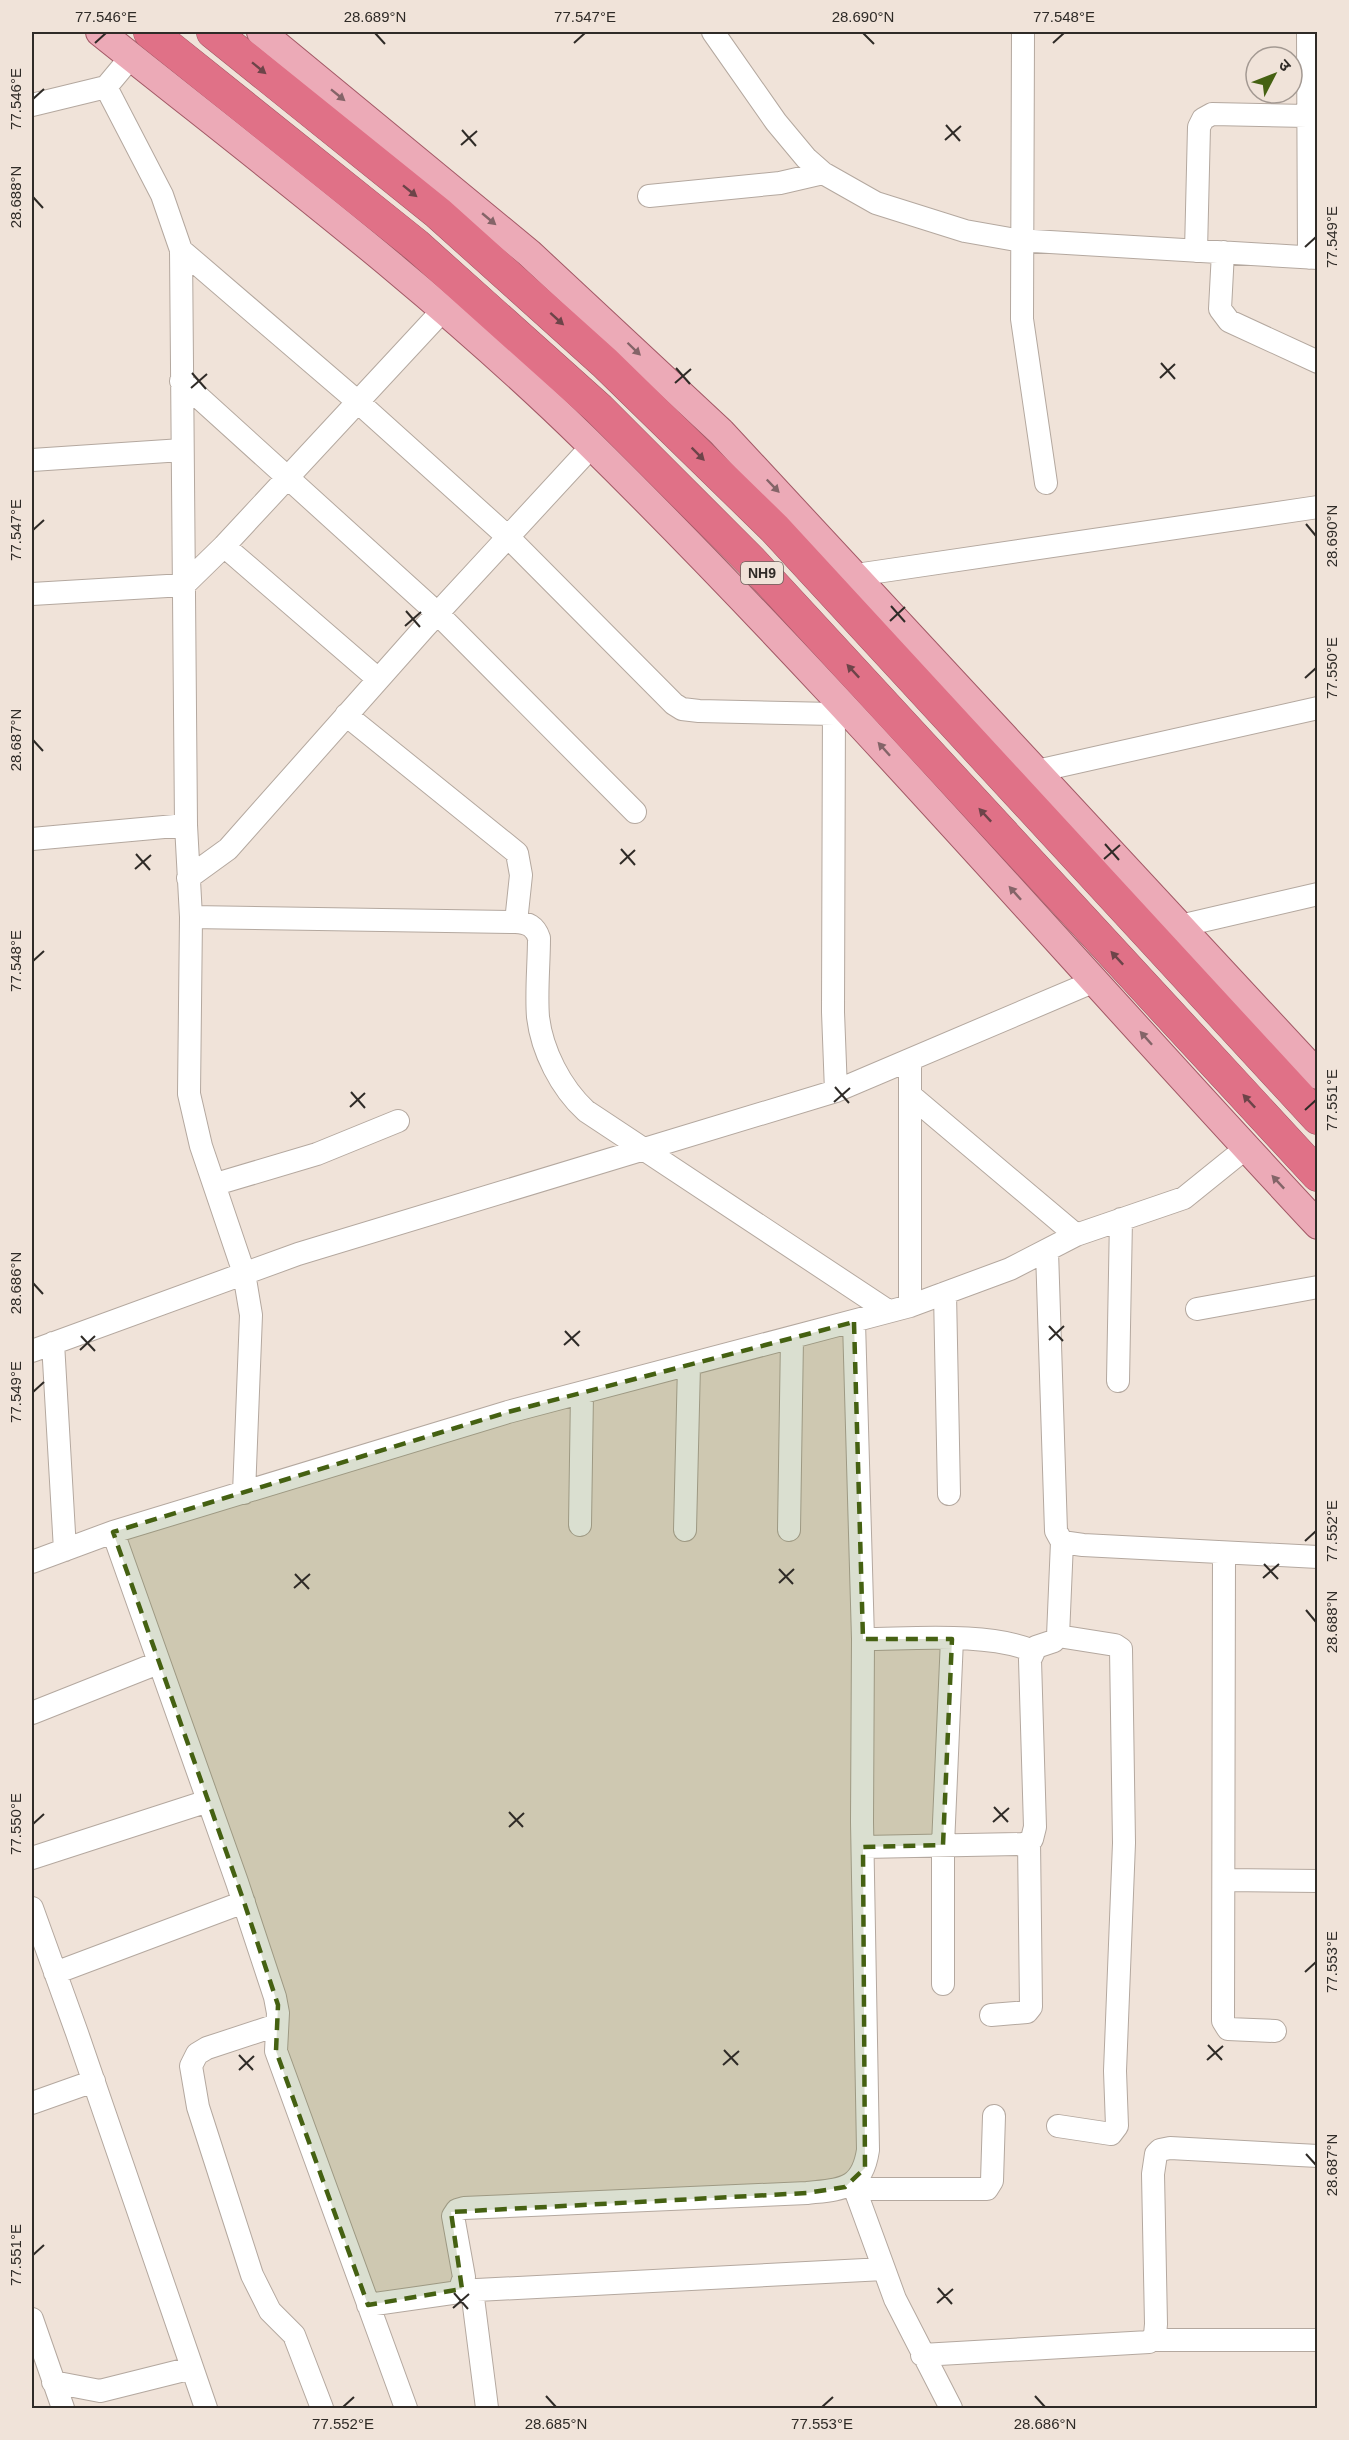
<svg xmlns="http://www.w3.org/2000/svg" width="1349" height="2440" viewBox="0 0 1349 2440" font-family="Arial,'Noto Sans Devanagari',sans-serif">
  <rect width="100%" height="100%" fill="#f0e3d9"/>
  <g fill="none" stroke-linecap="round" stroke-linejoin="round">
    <defs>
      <path id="minor" d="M713 32 776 122 806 158 823 173 876 203 965 231 1016 240 1318 258
        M1023 32 1022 319 1046 483
        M1308 32 1309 258
        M106 87 162 195 181 250 186 825 191 917 189 1094 201 1146 244 1273 251 1315 244 1493
        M32 105 106 87 131 57
        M649 196 780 183 823 173
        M181 250 358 402 508 537 674 704 682 709 699 711 834 714
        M1196 251 1199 127 1203 119 1212 114 1307 116
        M1223 252 1220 309 1229 321 1318 362
        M181 381 437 613 635 812
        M32 460 182 450
        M224 546 378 679
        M856 575 1318 507
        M32 594 184 585 224 546 444 309
        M834 701 833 1012 836 1091
        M346 715 517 853 521 875 516 922
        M1037 771 1318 708
        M32 839 186 825
        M188 878 228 849 424 628 592 446
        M191 917 516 922C528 923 535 926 539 938 539 964 536 991 538 1017 542 1051 561 1088 586 1111L888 1311
        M1180 926 1318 894
        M910 1095 1076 1235
        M216 1184 317 1154 398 1121
        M1047 1251 1056 1531 1062 1542 1083 1545 1318 1557
        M945 1293 949 1494
        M910 1306V1061
        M1197 1309 1318 1287
        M53 1343 65 1550
        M32 1351 298 1254 836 1091 1095 981
        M1118 1381 1121 1219
        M580 1525 582 1393
        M685 1530 689 1365
        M789 1530 792 1338
        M113 1532 237 1882 275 1997 278 2013 276 2051 406 2408
        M1224 1553 1223 2021 1228 2029 1275 2031
        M32 1562 113 1532 508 1412 910 1306 1010 1269 1076 1235 1184 1198 1246 1148
        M863 1639C912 1639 988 1632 1033 1651
        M32 1713 158 1663
        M863 1847 1024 1844 1032 1839 1035 1827 1030 1660 1036 1647 1054 1641 1058 1636 1062 1542
        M32 1858 208 1801
        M1224 1880 1318 1881
        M32 1908 77 2033 206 2408
        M55 1973 244 1902
        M943 1984V1845L952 1639
        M991 2015 1027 2012 1031 2007 1029 1841
        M277 2025 207 2048 197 2054 191 2066 198 2107 252 2275 270 2311 294 2335 322 2408
        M32 2103 94 2081
        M1058 2126 1111 2134 1117 2126 1115 2071 1124 1843 1121 1649 1115 1645 1058 1636
        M853 2184 895 2299 951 2408
        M856 2189H987L992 2181 994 2116
        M462 2289 477 2290 884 2269
        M472 2290 487 2408
        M368 2305 459 2292 464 2277 453 2216 457 2210 464 2208 807 2193C842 2189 862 2190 868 2150L862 1822 863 1639 854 1322
        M32 2319 63 2408
        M1153 2340H1318
        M922 2355 1149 2342 1155 2335 1156 2324 1153 2174 1156 2154 1160 2150 1170 2148 1318 2156
        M53 2382 100 2391 192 2368"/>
      <path id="major" d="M100 32C265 164 434 291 586 440 841 691 1073 963 1318 1225
        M261 32 529 253 721 432 1318 1075"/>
      <path id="highway" d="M150 32 416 245 599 409 751 561 1318 1175
        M213 32 438 213 605 363 774 528 1318 1118"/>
    </defs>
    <use href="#minor" stroke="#b4a89f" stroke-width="24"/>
    <use href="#major" stroke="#a25865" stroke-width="30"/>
    <use href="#highway" stroke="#a25865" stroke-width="34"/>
    <use href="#minor" stroke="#fff" stroke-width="22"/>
    <use href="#major" stroke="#ecaab7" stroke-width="28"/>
    <use href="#highway" stroke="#e07187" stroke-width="33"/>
  </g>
  <defs><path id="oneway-solid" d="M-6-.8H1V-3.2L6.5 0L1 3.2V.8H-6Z" transform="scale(1.5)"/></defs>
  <g fill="#6d4449">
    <use href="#oneway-solid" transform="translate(259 68) rotate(39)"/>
    <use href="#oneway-solid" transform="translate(410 191) rotate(39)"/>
    <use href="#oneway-solid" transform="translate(557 319) rotate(42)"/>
    <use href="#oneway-solid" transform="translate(698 454) rotate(45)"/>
    <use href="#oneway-solid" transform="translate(853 671) rotate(-133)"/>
    <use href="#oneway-solid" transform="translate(985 815) rotate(-133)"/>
    <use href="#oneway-solid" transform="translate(1117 958) rotate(-133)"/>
    <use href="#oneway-solid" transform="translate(1249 1101) rotate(-133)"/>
  </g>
  <g fill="#846468">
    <use href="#oneway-solid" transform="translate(338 95) rotate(39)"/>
    <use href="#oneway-solid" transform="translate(489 219) rotate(40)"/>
    <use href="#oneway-solid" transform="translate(634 349) rotate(44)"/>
    <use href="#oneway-solid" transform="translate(773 486) rotate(46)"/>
    <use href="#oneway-solid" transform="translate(884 749) rotate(-132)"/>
    <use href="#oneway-solid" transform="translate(1015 893) rotate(-132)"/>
    <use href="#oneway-solid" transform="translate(1146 1038) rotate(-132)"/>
    <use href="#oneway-solid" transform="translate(1278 1182) rotate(-133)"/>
  </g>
  <path fill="#456112" fill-opacity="0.2" stroke="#456112" stroke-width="4.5" stroke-dasharray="12 8" stroke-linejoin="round" d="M854 1322 863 1639H952L943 1845 863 1847 865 2168 845 2187 807 2193 451 2212 462 2289 368 2305 276 2051 278 2005 244 1902 113 1532 508 1412Z"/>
  <path fill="none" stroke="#2f2b27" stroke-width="2" d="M375 33 385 44M863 33 874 44M95 43 106 33M574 43 585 33M1053 43 1064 33M33 99 44 89M946 125 960 141M462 130 476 146M945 140 961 126M461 145 477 131M33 197 43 208M1305 247 1316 237M1161 363 1175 379M676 368 690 384M192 373 206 389M1160 378 1175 364M675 383 691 369M191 388 207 374M1306 524 1316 536M33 530 44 520M891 606 905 622M406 611 420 627M890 621 905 607M405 626 421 612M1305 678 1316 668M33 740 43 751M1105 844 1119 860M621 849 635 865M136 854 150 870M1104 859 1120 845M620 864 635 850M135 869 151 855M33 961 44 951M835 1087 849 1103M351 1092 365 1108M834 1102 850 1088M350 1107 365 1093M1305 1110 1316 1100M33 1283 43 1294M1049 1326 1063 1341M565 1331 579 1346M81 1336 95 1351M1049 1340 1064 1326M564 1345 580 1331M80 1350 95 1336M33 1392 44 1382M1305 1541 1316 1531M1264 1564 1278 1579M779 1569 793 1584M295 1574 309 1589M1263 1578 1279 1564M779 1583 794 1569M294 1588 310 1574M1306 1610 1316 1622M994 1807 1008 1822M509 1812 523 1827M993 1822 1009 1808M33 1824 44 1814M509 1827 524 1813M1305 1972 1316 1962M1208 2045 1222 2060M724 2050 738 2065M239 2055 253 2070M1207 2060 1223 2046M723 2065 739 2051M239 2070 254 2056M1306 2154 1316 2165M33 2255 44 2245M938 2288 952 2304M454 2293 468 2309M937 2303 953 2289M453 2308 469 2294M546 2396 556 2407M1035 2396 1045 2407M343 2407 354 2397M822 2407 833 2397"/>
  <g text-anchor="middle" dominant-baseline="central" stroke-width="6" stroke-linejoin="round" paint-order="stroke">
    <rect fill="#f0e3d9" stroke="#69625c" stroke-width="1.5" x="741" y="562" width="42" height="22" rx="4.5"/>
    <g font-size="14" font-weight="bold" fill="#2f2b27">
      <text x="762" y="573">NH9</text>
    </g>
  </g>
  <rect width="1349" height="2440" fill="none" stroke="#f0e3d9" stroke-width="66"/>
  <g transform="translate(1274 75) rotate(48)"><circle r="28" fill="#f0e3d9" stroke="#a39992" stroke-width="1.5"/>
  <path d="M0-4.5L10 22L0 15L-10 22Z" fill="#456112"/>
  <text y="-9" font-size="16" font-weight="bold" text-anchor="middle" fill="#2f2b27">उ</text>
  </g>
  <rect x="33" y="33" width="1283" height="2374" fill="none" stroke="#2f2b27" stroke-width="2"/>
  <g font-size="15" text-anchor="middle" fill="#2f2b27">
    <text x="106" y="22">77.546°E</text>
    <text x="375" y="22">28.689°N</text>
    <text x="585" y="22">77.547°E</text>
    <text x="863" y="22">28.690°N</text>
    <text x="1064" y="22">77.548°E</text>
    <text transform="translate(16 99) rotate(-90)" y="5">77.546°E</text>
    <text transform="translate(16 197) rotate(-90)" y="5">28.688°N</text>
    <text transform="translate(1332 237) rotate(-90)" y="5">77.549°E</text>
    <text transform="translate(16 530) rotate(-90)" y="5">77.547°E</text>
    <text transform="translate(1332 536) rotate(-90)" y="5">28.690°N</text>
    <text transform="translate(1332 668) rotate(-90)" y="5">77.550°E</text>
    <text transform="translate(16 740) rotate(-90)" y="5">28.687°N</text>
    <text transform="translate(16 961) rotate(-90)" y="5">77.548°E</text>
    <text transform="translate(1332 1100) rotate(-90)" y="5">77.551°E</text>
    <text transform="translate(16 1283) rotate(-90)" y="5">28.686°N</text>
    <text transform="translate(16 1392) rotate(-90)" y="5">77.549°E</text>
    <text transform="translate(1332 1531) rotate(-90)" y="5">77.552°E</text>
    <text transform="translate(1332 1622) rotate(-90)" y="5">28.688°N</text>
    <text transform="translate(16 1824) rotate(-90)" y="5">77.550°E</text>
    <text transform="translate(1332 1962) rotate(-90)" y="5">77.553°E</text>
    <text transform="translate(1332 2165) rotate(-90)" y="5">28.687°N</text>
    <text transform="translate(16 2255) rotate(-90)" y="5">77.551°E</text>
    <text x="343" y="2429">77.552°E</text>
    <text x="556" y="2429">28.685°N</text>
    <text x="822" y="2429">77.553°E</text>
    <text x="1045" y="2429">28.686°N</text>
  </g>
</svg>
